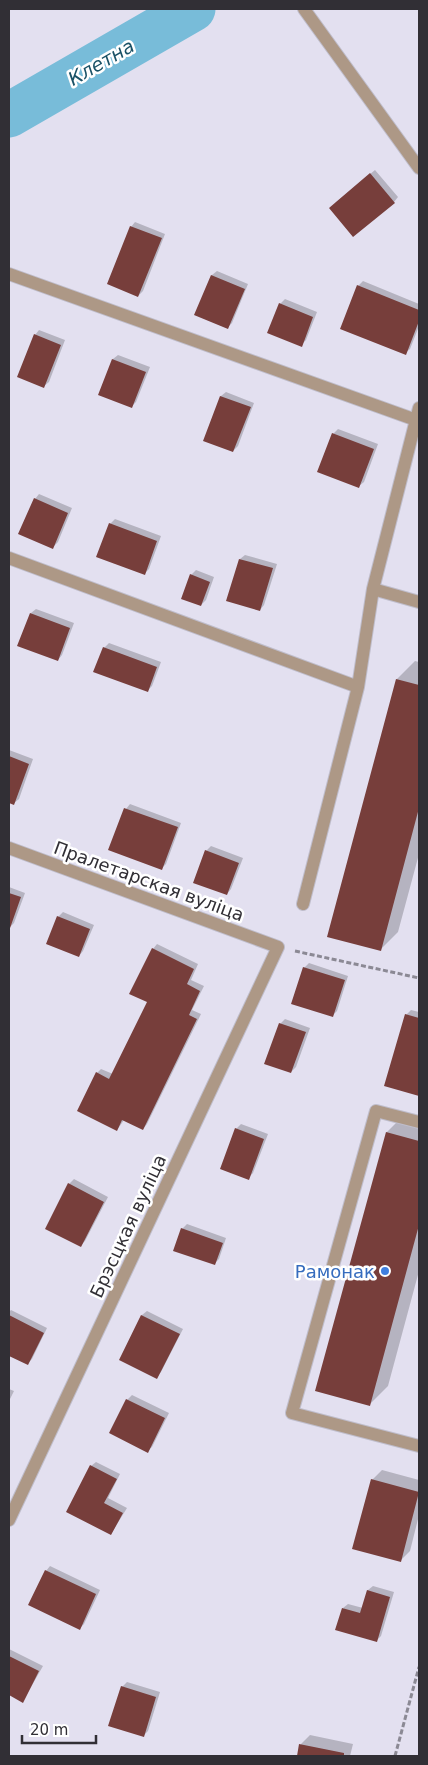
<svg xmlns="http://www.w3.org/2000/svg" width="428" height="1765" viewBox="0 0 428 1765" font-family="'DejaVu Sans',sans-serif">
  <rect width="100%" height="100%" fill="#e3e0f0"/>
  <path fill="#0003" d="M375 170 398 197 394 202 335 203Z
    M135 222 165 234 143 291 138 296 131 227Z
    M217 271 248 284 232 323 227 328 196 315 212 275Z
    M363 281 419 304V326L410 349 405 353 358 286Z
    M285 299 317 312 306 340 301 345 280 304Z
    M39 330 65 340 49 382 44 386 35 335Z
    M118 355 150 367 136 402 132 406 99 394 113 359Z
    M226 392 254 403 238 446 233 451 205 440 221 396Z
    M338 429 378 444 364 482 359 486 333 434Z
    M39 494 72 508 58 542 53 547 35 499Z
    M115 519 161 536 149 569 144 574 110 524Z
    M245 555 277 564 264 605 260 610 240 559Z
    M196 570 214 577 206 600 201 605 191 575Z
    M36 609 74 623 62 655 58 660 31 613Z
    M109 643 161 662 152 686 147 691 104 648Z
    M415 661 419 662V854L398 932 380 950 329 936 397 679Z
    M9 750 33 759 19 799 14 803 9 802Z
    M130 804 181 823 166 864 162 868 126 809Z
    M211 846 243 858 231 889 227 894 206 851Z
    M9 887 25 893 14 923 9 928Z
    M63 912 94 925 83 951 79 956 58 917Z
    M157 944 198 964 191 980 204 986 192 1010 201 1014 147 1124 143 1129 124 1120 117 1130 97 1073 101 1069 113 1074 148 1002 153 949Z
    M309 963 348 976 337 1011 333 1015 304 968Z
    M411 1010 419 1012 418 1094 406 1015Z
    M285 1019 310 1028 296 1067 291 1072 280 1024Z
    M405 1114 419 1118V1271L388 1386 370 1404 387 1132Z
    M241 1124 268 1134 253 1173 248 1178 236 1129Z
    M74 1179 108 1197 85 1241 81 1245 69 1184Z
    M187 1224 226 1238 219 1259 214 1264 182 1229Z
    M11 1310 47 1328 32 1359 27 1364 9 1354V1312Z
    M147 1311 183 1329 161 1372 157 1377 121 1359 142 1315Z
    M9 1389 14 1391 9 1401Z
    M132 1395 169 1413 152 1447 147 1451 127 1400Z
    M96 1462 120 1474 108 1498 127 1508 111 1534 91 1466Z
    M382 1470 419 1480V1515L410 1551 400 1561 372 1480Z
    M50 1566 100 1590 84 1624 80 1628 46 1571Z
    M373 1586 394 1592 381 1636 376 1641 343 1608 348 1604 363 1608 368 1590Z
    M9 1649 43 1666 23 1701 9 1694Z
    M127 1682 160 1692 148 1731 143 1736 122 1687Z
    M310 1735 353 1744 350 1756H298L301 1744Z"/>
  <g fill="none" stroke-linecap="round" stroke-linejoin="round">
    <path stroke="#78bcd9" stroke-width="45" d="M9 115 193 9"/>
  </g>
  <path fill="#773e3b" d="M370 173 395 203 353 237 329 208Z
    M130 226 162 238 138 297 107 284Z
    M211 275 245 289 228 329 194 315Z
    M357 285 419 310V321L406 355 340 329Z
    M279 303 313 317 302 347 267 333Z
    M34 334 61 345 44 388 17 377Z
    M112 359 146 372 132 408 98 395Z
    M220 396 251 407 233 452 203 441Z
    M332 433 374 449 359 488 317 472Z
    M34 498 68 513 53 549 18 534Z
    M109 523 157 541 145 575 96 557Z
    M239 559 273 568 260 611 226 601Z
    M190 574 210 582 201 606 181 599Z
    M30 613 70 628 58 661 17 646Z
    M103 647 157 667 148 692 93 672Z
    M396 679 419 685V808L381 951 327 937Z
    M9 756 29 764 14 805 9 803Z
    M124 808 178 827 162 870 108 850Z
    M205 850 239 863 227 895 193 883Z
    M9 893 21 897 9 931Z
    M57 916 90 929 79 957 46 944Z
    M152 948 194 969 187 984 200 991 189 1015 197 1019 143 1130 122 1120 117 1131 77 1111 96 1072 109 1079 147 1002 129 994Z
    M303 967 345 980 333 1017 291 1004Z
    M405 1014 419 1018V1096L384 1086Z
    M279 1023 306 1032 291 1073 264 1064Z
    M235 1128 264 1139 249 1180 220 1169Z
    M386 1132 419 1141V1225L370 1406 315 1391Z
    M68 1183 104 1202 81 1247 45 1229Z
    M181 1228 223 1243 215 1265 173 1251Z
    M9 1315 44 1333 28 1365 9 1356Z
    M141 1315 180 1334 157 1379 119 1360Z
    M126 1399 165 1418 148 1453 109 1433Z
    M90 1465 117 1479 104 1503 123 1513 111 1535 66 1512Z
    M371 1479 419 1492 401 1562 352 1549Z
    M45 1570 96 1594 80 1630 28 1605Z
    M367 1590 390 1597 377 1642 335 1630 342 1608 360 1613Z
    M9 1656 39 1671 23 1703 9 1695Z
    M121 1686 156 1697 144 1737 108 1726Z
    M299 1744 344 1753V1756H297Z"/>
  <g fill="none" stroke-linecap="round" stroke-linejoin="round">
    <defs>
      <path id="minor" d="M304 9 419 168
        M9 274 416 420
        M9 558 358 687
        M373 589 419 602
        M9 848 278 947 9 1520
        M303 904 358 687 373 589 419 408
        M419 1122 376 1111 292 1413 419 1446"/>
    </defs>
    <use href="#minor" stroke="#bfbdcb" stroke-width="14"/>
    <path stroke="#8b8994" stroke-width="3" stroke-dasharray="5 2.5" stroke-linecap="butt" d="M295 951 419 978
      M395 1756 419 1667"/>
    <use href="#minor" stroke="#ad9886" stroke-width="12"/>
  </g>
  <circle fill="#3f7fe0" stroke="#fff" stroke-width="2" cx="385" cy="1271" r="5"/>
  <g text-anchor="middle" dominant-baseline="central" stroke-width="5" stroke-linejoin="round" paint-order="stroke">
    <g font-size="18" fill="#312f35" stroke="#fff">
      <text transform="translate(149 881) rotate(20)">Пралетарская вуліца</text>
      <text transform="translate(128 1226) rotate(-65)">Брэсцкая вуліца</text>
    </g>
    <g font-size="18" fill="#366cbe" stroke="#fff" text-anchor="end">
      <text x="375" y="1271">Рамонак</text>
    </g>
    <g font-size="19" font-style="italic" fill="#195166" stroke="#fff">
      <text transform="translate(101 62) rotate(-30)">Клетна</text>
    </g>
  </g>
  <rect width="428" height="1765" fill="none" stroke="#312f35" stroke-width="20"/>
  <path d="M22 1735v8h74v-8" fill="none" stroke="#312f35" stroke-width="2.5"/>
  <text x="30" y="1735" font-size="15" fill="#312f35" stroke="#ffffff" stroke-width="4" paint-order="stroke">20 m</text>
</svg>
